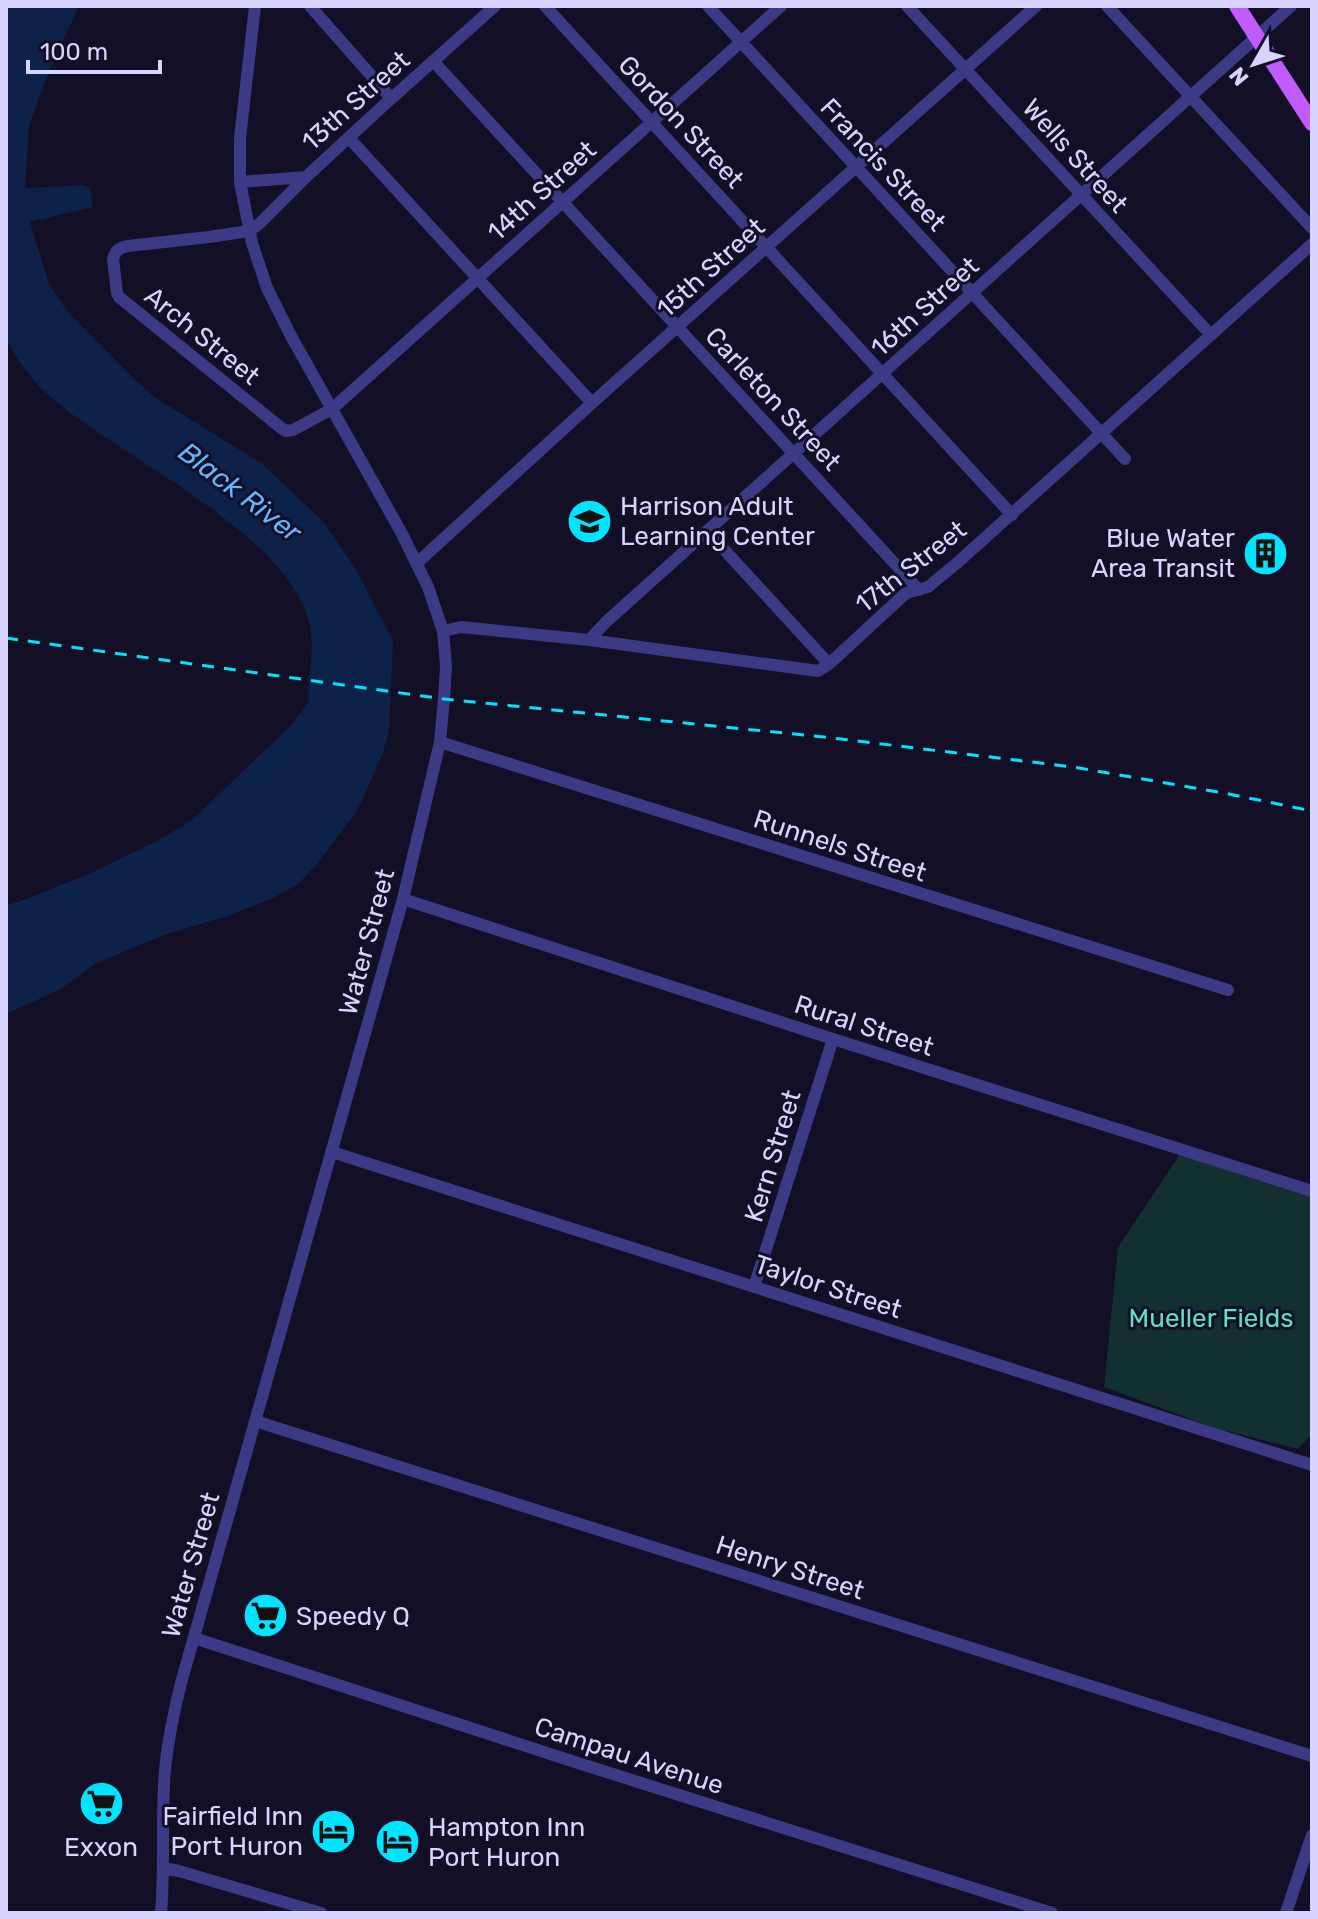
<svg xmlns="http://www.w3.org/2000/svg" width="1318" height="1919" viewBox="0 0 1318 1919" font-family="Rubik,sans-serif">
  <rect width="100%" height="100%" fill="#130f26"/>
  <path fill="#12302f" d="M1180 1154 1312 1195V1434L1298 1449 1215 1428 1104 1387 1118 1247Z"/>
  <path fill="#0c2248" d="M6 6H79L50 69 29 125 25 188 83 185 90 188 93 207 30 222 49 284 67 311 133 378 156 398 261 463 323 521 358 573 393 641 389 732 382 755 357 811 319 862 297 885 271 899 227 916 164 935 95 964 59 990 6 1014V905L21 901 93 872 155 842 191 821 290 726 309 701C307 675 316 648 309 622 284 529 117 457 46 393 30 379 17 358 6 340Z"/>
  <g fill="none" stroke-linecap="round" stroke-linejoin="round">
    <path stroke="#3d3a85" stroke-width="12" d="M310 6 391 98
      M495 6 384 105 306 177 259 224 249 231 209 237 128 246C120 247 115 251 113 259L117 293 119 297 280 427 286 431 293 430 332 409 781 6
      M545 6 1012 515
      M708 6 1125 459
      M907 6 1211 335
      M1107 6 1312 228
      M433 61 919 590
      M349 138 592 403
      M240 182 306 177
      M708 532 829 664
      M417 563 592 403 1036 6
      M443 631 461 627 589 640 818 671 829 664 906 593 928 587 957 563 1312 244
      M589 640 606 622 1291 6
      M440 742 1228 990
      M403 899 833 1039 1312 1191
      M332 1152 1312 1465
      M754 1287 833 1039
      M255 1421 1312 1756
      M194 1638 578 1763 1052 1913
      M164 1868 179 1871 321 1913
      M161 1913C165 1865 161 1817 165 1769 168 1740 174 1711 181 1683L403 899 440 742 444 699 446 666 443 631 428 587 401 532 291 336 267 288 252 243 240 182V138L255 6
      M1286 1913 1312 1835"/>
    <path stroke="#c25bff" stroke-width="16" d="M1237 6 1312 123"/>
    <path stroke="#00e5ff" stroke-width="3" stroke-dasharray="12 10" stroke-linecap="butt" d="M6 638 444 699 824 737 1073 767 1224 793 1312 811"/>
  </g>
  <defs>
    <symbol id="school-disc" viewBox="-11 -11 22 22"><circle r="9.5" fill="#00e5ff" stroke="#130f26"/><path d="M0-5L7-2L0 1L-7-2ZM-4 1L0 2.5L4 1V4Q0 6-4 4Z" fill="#111"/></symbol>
    <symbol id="building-disc" viewBox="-11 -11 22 22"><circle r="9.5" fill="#00e5ff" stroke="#130f26"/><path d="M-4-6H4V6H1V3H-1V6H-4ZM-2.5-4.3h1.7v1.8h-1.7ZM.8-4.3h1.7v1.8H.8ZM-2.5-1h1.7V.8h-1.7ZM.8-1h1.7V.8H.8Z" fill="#111"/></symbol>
    <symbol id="supermarket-disc" viewBox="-11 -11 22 22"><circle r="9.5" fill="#00e5ff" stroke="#130f26"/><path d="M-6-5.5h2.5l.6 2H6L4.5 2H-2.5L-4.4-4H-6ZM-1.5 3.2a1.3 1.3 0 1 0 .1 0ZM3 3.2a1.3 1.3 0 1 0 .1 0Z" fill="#111"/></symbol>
    <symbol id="hotel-disc" viewBox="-11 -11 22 22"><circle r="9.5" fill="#00e5ff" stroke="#130f26"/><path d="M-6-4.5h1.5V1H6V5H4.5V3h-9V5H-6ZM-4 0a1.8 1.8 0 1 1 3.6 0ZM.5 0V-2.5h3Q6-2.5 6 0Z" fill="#111"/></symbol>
  </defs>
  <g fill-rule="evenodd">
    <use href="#school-disc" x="564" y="496" width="51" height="51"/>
    <use href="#building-disc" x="1240" y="528" width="51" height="51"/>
    <use href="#supermarket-disc" x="240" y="1590" width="51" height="51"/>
    <use href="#supermarket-disc" x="76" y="1778" width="51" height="51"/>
    <use href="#hotel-disc" x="308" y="1806" width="51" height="51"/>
    <use href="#hotel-disc" x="372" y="1816" width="51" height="51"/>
  </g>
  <g text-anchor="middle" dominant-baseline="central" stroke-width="6" stroke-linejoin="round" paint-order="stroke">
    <g font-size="26" fill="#d9d4ff" stroke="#130f26">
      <text transform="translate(356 101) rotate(-42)">13th Street</text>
      <text transform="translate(681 122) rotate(47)">Gordon Street</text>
      <text transform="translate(1075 156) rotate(48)">Wells Street</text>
      <text transform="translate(883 165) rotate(47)">Francis Street</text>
      <text transform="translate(542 191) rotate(-42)">14th Street</text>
      <text transform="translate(711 268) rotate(-42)">15th Street</text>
      <text transform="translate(925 307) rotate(-42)">16th Street</text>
      <text transform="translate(202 336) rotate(39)">Arch Street</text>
      <text transform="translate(773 399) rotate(47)">Carleton Street</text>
      <text transform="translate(911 567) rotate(-38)">17th Street</text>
      <text transform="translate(840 846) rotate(18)">Runnels Street</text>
      <text transform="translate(367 942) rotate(-75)">Water Street</text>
      <text transform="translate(864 1026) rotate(18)">Rural Street</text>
      <text transform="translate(773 1156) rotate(-73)">Kern Street</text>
      <text transform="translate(828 1287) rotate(18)">Taylor Street</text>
      <text transform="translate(191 1565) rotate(-74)">Water Street</text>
      <text transform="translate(790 1568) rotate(18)">Henry Street</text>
      <text transform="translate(629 1756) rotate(18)">Campau Avenue</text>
    </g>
    <g font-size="26" fill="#d9d4ff" stroke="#130f26" text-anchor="start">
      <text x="620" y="506">Harrison Adult<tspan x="620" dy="30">Learning Center</tspan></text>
      <text x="1235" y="538" text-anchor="end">Blue Water<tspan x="1235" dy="30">Area Transit</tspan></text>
      <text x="296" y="1616">Speedy Q</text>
      <text x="303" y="1816" text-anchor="end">Fairfield Inn<tspan x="303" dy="30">Port Huron</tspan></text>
      <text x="428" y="1827">Hampton Inn<tspan x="428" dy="30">Port Huron</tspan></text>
      <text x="101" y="1847" text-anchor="middle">Exxon</text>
    </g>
    <g font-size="26" fill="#5fe0c0" stroke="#130f26">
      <text x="1211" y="1318">Mueller Fields</text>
    </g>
    <g font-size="28" font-style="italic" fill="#62b6ff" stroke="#130f26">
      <text transform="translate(240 492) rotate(37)">Black River</text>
    </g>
  </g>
  <rect width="1318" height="1919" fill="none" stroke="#d9d4ff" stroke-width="16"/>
  <g transform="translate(1254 64) rotate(231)" stroke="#130f26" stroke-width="6" paint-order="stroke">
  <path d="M0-6L14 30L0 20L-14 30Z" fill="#d9d4ff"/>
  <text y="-12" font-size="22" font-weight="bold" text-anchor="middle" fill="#d9d4ff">N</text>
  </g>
  <path d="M28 60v12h132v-12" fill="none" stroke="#d9d4ff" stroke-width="4"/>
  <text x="40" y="60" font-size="24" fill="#d9d4ff" stroke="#130f26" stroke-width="6" paint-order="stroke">100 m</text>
</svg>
